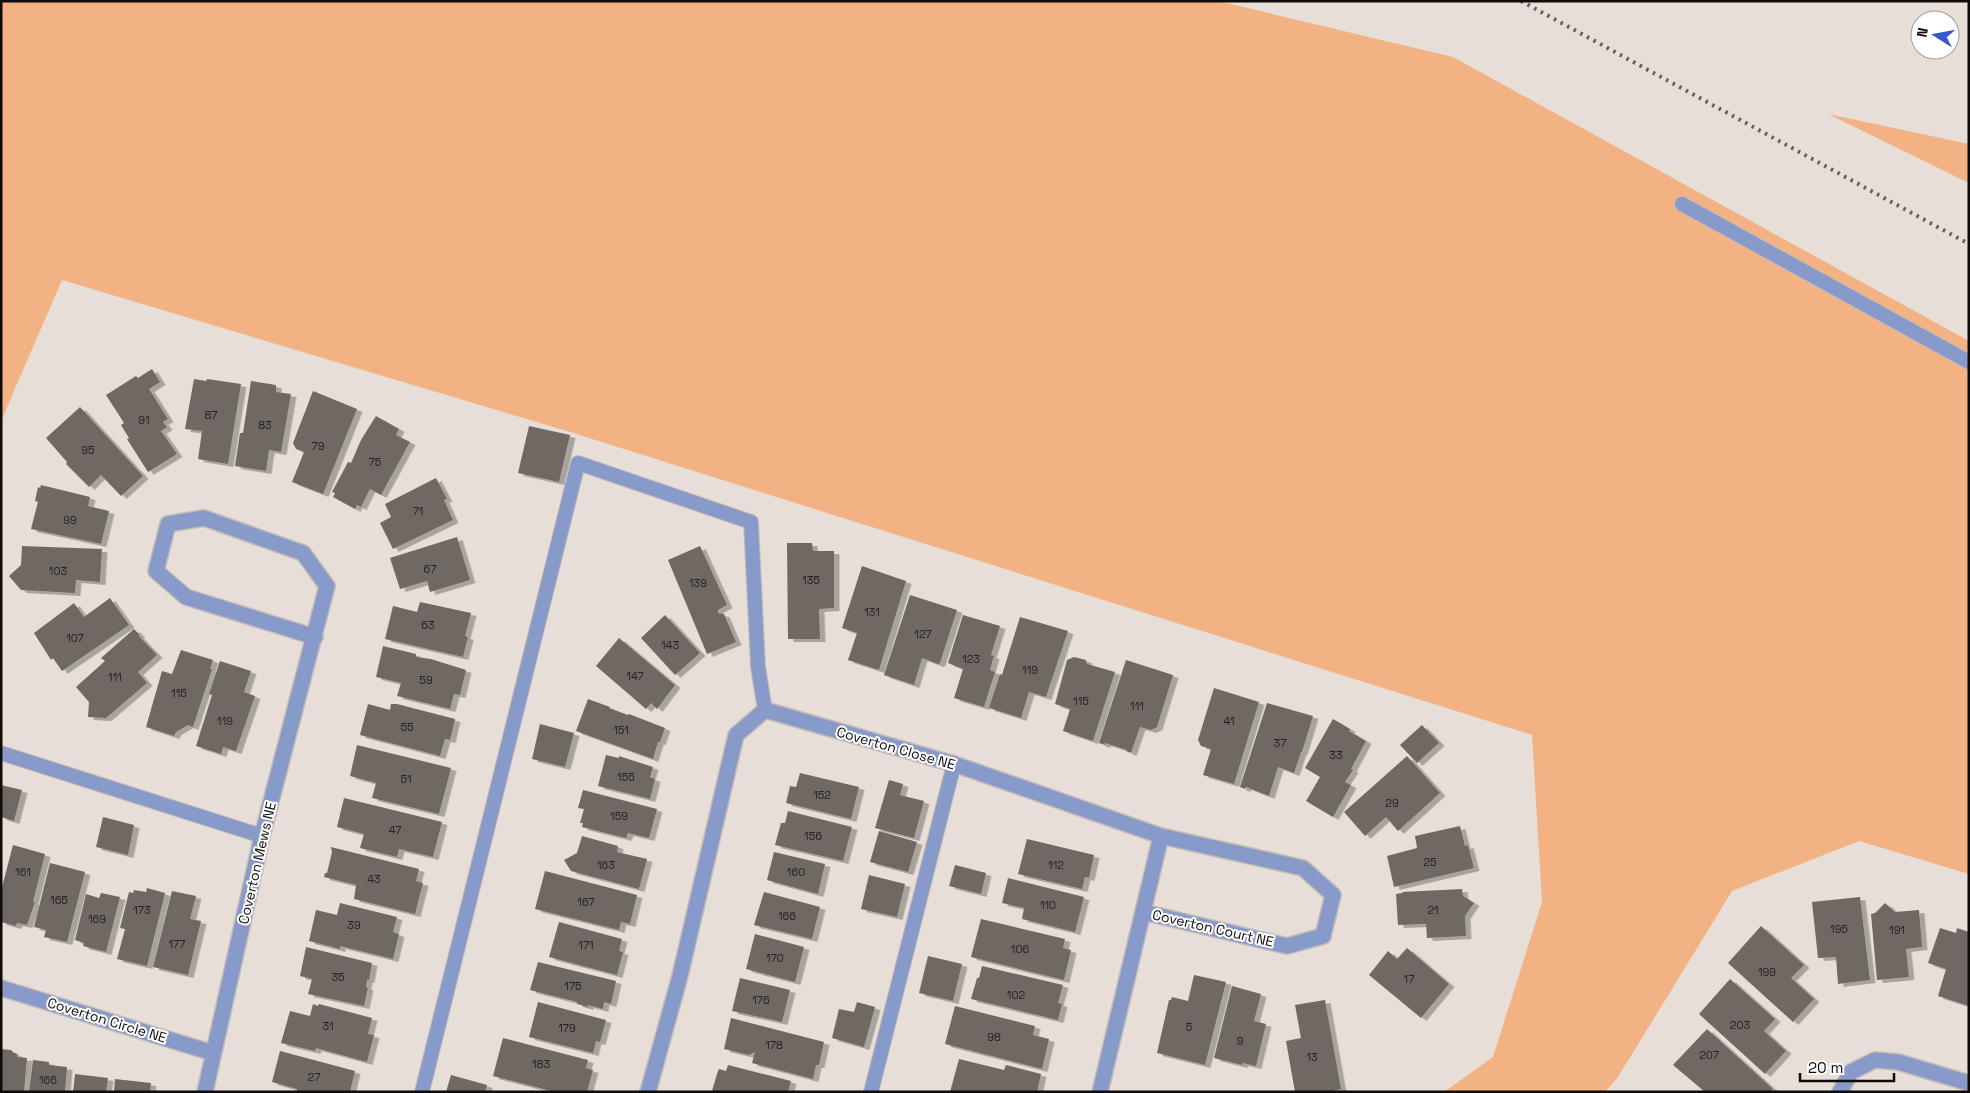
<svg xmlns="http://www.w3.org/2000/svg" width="1970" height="1093" viewBox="0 0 1970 1093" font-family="'Space Grotesk',sans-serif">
  <defs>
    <filter id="shadow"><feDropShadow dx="5.5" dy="3" stdDeviation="0" flood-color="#0004"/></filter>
  </defs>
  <rect width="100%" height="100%" fill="#e7ded7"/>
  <path fill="#f3b284" d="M1 1H1218L1453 57 1969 341V874L1859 841 1732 891 1618 1077 1605 1092H1444L1493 1057 1542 902 1532 735 570 432 62 280 1 421Z
    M1828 114 1969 144V183Z"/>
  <path fill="#706862" filter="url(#shadow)" d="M152 369 160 382 149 389 168 419 163 422 167 427 161 431 177 454 148 472 127 439 129 438 121 425 124 423 106 395 136 376 138 378Z
    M194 379 206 381 207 379 241 384 228 464 198 459 202 431 185 429Z
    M251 381 276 385V392L291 394 281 452 269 450 266 471 235 466 240 433H243Z
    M313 391 357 409 323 494 292 482 304 452 296 449 293 443Z
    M80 407 143 476 121 496 101 475 89 487 66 464 67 462 46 438Z
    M376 416 399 429 396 435 410 442 381 495 370 489 361 507 357 505 355 509 333 497 335 493 332 492 348 462 351 463 361 440Z
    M529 426 570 435 559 482 518 473Z
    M436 478 447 499 444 500 453 520 393 549 380 523 391 517 385 504Z
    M41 485 90 497 88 506 109 511 101 544 31 529 38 502 35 501 38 487 40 488Z
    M457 537 470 580 430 592 427 581 400 589 390 558Z
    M787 543H812L813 551H834V608L819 609 820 639H788Z
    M22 546 102 549 100 582 76 580 75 593 21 590 9 576 21 565Z
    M700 546 727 605 718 610V613L724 614 736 642 707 654 668 560Z
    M862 566 906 581 879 670 848 660 857 633 842 628Z
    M910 595 957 610 940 663 938 664 922 658 914 685 884 675Z
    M110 598 129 625 62 671 53 658 51 660 34 633 74 603 84 617Z
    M420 602 471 613 465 636 468 637 463 657 385 639 393 606 417 612Z
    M665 615 700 653 675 675 641 638Z
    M963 615 1000 626 991 655 994 656 990 670 995 672 984 707 954 698 963 669 948 663Z
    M1020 617 1068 631 1046 697 1029 692 1021 718 989 708 1000 674 1002 675Z
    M134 629 140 635H138L157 655 138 672 147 683 106 718 88 717 89 702 76 687 105 661 101 658Z
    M619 638 675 685 657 709 651 703 646 709 596 666Z
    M383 646 416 654V657L431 659 466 670 460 695 454 694 450 709 397 696 401 683 376 677Z
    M181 650 213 660 210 669H212L193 727 188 725 176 732 174 736 146 727 162 671 172 674Z
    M1074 657 1086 660 1087 664 1115 672 1093 741 1063 731 1070 709 1055 704 1067 660Z
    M1126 660 1173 675 1157 727 1151 730 1140 727 1131 753 1126 751 1127 750 1105 743V745L1099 743Z
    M220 661 251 671 244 692 255 696 236 751 223 747 221 754 196 746 212 695 209 694Z
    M1214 688 1259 702 1234 784 1203 775 1211 749 1201 746 1198 740Z
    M588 699 610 707 609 708 628 715 629 714 665 728 660 742H658L653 759 576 731Z
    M1267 703 1313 716 1302 752H1301L1294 773 1278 767 1269 796 1246 787 1245 789 1240 787Z
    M368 704 390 710 391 704H397L455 719 450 740 445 739 440 756 360 735Z
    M1333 719 1350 729 1349 731 1366 741 1351 769 1353 770 1345 782 1351 785 1333 817 1306 801 1320 777 1305 768Z
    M540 724 574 733 565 767 532 759Z
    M1422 725 1439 743 1417 763 1400 745Z
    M357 745 451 768 439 814 372 798 376 783 350 776Z
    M606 755 619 758V756L653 767 650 777 655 779 650 799 598 786Z
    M1407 756 1440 793 1398 831 1386 817 1365 836 1344 812Z
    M800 773 859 787 851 819 786 803 790 786 796 787Z
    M889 780 903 784 900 795 924 801 914 838 875 828Z
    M1 785 22 790 14 821 1 817Z
    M583 790 657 809 649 838 628 833 626 838 582 827 583 823H580L584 809 578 808Z
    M344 798 442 822 433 857 399 849 397 857 360 848 364 834 337 827Z
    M788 811 852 827 843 861 775 845 781 823H785Z
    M103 817 134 825 128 855 96 847Z
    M1460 826 1465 846 1468 845 1474 868 1394 887 1387 856 1417 848 1415 836Z
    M879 831 917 842 908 872 870 862Z
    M582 836 618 846 617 852 647 859 639 889 571 871 564 860 577 853Z
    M1027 839 1094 855 1089 878 1085 877 1082 889 1018 874Z
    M13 845 45 854 33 902H35L27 925 17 923 16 926 1 922V891Z
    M331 847 419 869 416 881 423 883 415 914 354 899 356 885 324 877 325 873H327L332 852Z
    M774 852 825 864 818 894 767 880Z
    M50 863 85 872 67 942 44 937 46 930 34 927Z
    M955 865 986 873 981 894 949 886Z
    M545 871 637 895 630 924 621 922 619 930 535 909Z
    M869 875 905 884 897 917 861 909Z
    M1008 878 1084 897 1075 932 1022 919 1024 908 1002 903Z
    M147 888 165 893 147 966 117 959 125 929 120 928 129 892 133 893 134 890 146 892Z
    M1462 889 1463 896 1474 903 1465 916 1466 936 1427 938 1426 924 1398 925 1396 894 1403 893 1402 892Z
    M172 891 196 896 190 919 201 921 188 975 153 967Z
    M764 892 820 907 812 939 754 925Z
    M101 893 120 897 106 952 83 946 84 943 75 940 86 894 99 898Z
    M1860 897 1870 980 1838 984 1836 957 1818 958 1812 902Z
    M340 903 397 917 393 932 399 934 393 959 340 946V949L309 941 316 910 337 915Z
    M1885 903 1895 912 1919 910 1922 947 1906 949 1909 977 1877 980 1871 914 1875 913Z
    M981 919 1065 939 1063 948 1071 950 1064 980 971 957Z
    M559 922 622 939 619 951 623 952 617 975 549 957Z
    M1761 926 1804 965 1791 978 1814 999 1793 1022 1728 963Z
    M1940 928 1956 933 1957 928 1969 932V1006L1938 996 1946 969 1928 963Z
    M755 934 804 947 795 982 746 969Z
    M306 947 372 963 369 980H367L366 987 368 988 364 1006 308 994 312 979 300 976Z
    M1407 948 1449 984 1421 1018 1369 975 1388 951 1397 959Z
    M928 956 962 964 953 1001 919 993Z
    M538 962 616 981 611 1004 604 1002 603 1009 588 1005V1007L577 1004V1002L530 990Z
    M982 966 1063 985 1058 1003 1062 1004 1058 1020 971 999 977 978H979Z
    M1194 975 1226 982 1205 1065 1157 1053 1169 1000H1171L1172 997 1188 1001Z
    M740 978 790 990 782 1022 732 1011Z
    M1730 979 1775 1019 1764 1031 1786 1051 1765 1074 1699 1014Z
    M1232 986 1261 994 1254 1021 1266 1024 1256 1066 1243 1063 1242 1065 1214 1058Z
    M1325 1000 1341 1089 1328 1092H1295L1286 1041 1301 1038 1295 1005Z
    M538 1002 606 1020 600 1042 596 1041 593 1053 529 1037Z
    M857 1002 875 1007 864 1047 832 1038 839 1009 854 1012Z
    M313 1004 318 1006 319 1004 372 1018 368 1034 374 1035 367 1062 316 1048 315 1051 281 1043 290 1011 310 1016Z
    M955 1006 1035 1026 1033 1035 1049 1039 1042 1069 945 1044Z
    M731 1018 824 1042 819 1065H816L813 1079 752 1063 755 1052 749 1055 724 1049Z
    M1707 1029 1773 1089 1770 1092H1705L1673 1065Z
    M503 1038 588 1060 586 1068 593 1070 587 1092H555L493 1076Z
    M1 1049 11 1050 14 1053 17 1054V1057L27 1058 24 1092H1Z
    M280 1051 355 1071 350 1092H296L297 1089 272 1082Z
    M959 1059 1004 1070 1006 1065 1041 1074 1037 1092H950Z
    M33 1060 49 1062V1065L67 1067 65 1092H29Z
    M728 1065 791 1081 788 1092 712 1091 717 1074 719 1069 726 1071Z
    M75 1074 108 1078 106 1092H73Z
    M451 1075 487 1085 485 1092H446Z
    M115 1079 151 1083 150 1092H114Z"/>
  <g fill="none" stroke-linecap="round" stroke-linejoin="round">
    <defs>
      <path id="lane" d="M1682 204 1969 362
        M1 753 262 836
        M422 1092 578 463 751 522 758 667 765 710
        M871 1092 954 764"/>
      <path id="street" d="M1143 912 1287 946 1323 936 1333 895 1303 868 1161 836
        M1 988 213 1053
        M205 1092 262 836 327 586 303 553 204 518 168 524 156 571 186 597 315 637
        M648 1092 680 976 736 735 765 710 954 764 1161 836 1100 1092
        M1840 1092 1851 1072 1875 1060 1898 1062 1969 1083"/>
    </defs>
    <use href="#lane" stroke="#c4bcb6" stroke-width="16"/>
    <use href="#street" stroke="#c4bcb6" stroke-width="18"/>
    <use href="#lane" stroke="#879ac9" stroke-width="14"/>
    <use href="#street" stroke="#879ac9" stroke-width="15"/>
    <path stroke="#66605c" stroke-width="4" stroke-dasharray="2.5 5" stroke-linecap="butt" d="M1521 1 1969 244"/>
  </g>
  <g text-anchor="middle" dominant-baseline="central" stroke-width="4" stroke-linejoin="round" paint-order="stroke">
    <g font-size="11" fill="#26221f">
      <text x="211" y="415">87</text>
      <text x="144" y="420">91</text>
      <text x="265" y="425">83</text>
      <text x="318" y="446">79</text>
      <text x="88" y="450">95</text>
      <text x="375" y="462">75</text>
      <text x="418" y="511">71</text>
      <text x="70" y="520">99</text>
      <text x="430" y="569">67</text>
      <text x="58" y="571">103</text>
      <text x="811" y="580">135</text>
      <text x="698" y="583">139</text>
      <text x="872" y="612">131</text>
      <text x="428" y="625">63</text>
      <text x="923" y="634">127</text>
      <text x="75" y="638">107</text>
      <text x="670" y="645">143</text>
      <text x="971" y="659">123</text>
      <text x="1030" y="670">119</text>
      <text x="635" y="676">147</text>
      <text x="115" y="677">111</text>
      <text x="426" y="680">59</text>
      <text x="179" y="693">115</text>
      <text x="1081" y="701">115</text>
      <text x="1137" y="706">111</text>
      <text x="225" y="721">119</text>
      <text x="1229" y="721">41</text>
      <text x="407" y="727">55</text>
      <text x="621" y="730">151</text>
      <text x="1280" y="743">37</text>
      <text x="1336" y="755">33</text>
      <text x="626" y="777">155</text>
      <text x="406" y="779">51</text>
      <text x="822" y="795">152</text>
      <text x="1392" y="803">29</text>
      <text x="619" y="816">159</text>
      <text x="395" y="830">47</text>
      <text x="813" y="836">156</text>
      <text x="1430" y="862">25</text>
      <text x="606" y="865">163</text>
      <text x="1056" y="865">112</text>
      <text x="23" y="872">161</text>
      <text x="796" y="872">160</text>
      <text x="374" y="879">43</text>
      <text x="59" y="900">165</text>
      <text x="586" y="902">167</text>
      <text x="1048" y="905">110</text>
      <text x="142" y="910">173</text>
      <text x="1433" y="910">21</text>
      <text x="787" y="916">166</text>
      <text x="97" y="919">169</text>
      <text x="354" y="925">39</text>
      <text x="1839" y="929">195</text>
      <text x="1897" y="930">191</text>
      <text x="177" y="944">177</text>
      <text x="586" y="945">171</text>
      <text x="1020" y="949">106</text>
      <text x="775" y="958">170</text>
      <text x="1767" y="972">199</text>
      <text x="338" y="977">35</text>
      <text x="1409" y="979">17</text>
      <text x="573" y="986">175</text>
      <text x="1016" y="995">102</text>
      <text x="761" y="1000">176</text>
      <text x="1740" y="1025">203</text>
      <text x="328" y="1026">31</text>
      <text x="1189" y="1027">5</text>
      <text x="567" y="1028">179</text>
      <text x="994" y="1037">98</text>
      <text x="1240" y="1041">9</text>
      <text x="774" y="1045">178</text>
      <text x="1709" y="1055">207</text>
      <text x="1312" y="1057">13</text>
      <text x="541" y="1064">183</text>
      <text x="314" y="1077">27</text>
      <text x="48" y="1080">166</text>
    </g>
    <g font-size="14" fill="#0e0b09" stroke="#fff">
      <text transform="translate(896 748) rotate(16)">Coverton Close NE</text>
      <text transform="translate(257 863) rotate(-77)">Coverton Mews NE</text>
      <text transform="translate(1213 928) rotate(13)">Coverton Court NE</text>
      <text transform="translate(107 1020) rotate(17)">Coverton Circle NE</text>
    </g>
  </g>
  <rect width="1970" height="1093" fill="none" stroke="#0e0b09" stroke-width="5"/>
  <g transform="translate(1935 35) rotate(281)"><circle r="24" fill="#ffffff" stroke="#9f9d9d"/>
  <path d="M0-4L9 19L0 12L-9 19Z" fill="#3858c9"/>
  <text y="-8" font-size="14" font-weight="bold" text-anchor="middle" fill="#0e0b09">N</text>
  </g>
  <path d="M1800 1073v8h94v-8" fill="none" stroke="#0e0b09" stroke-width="2.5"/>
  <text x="1808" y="1073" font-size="15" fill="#0e0b09" stroke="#ffffff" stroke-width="4" paint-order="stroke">20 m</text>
</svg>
